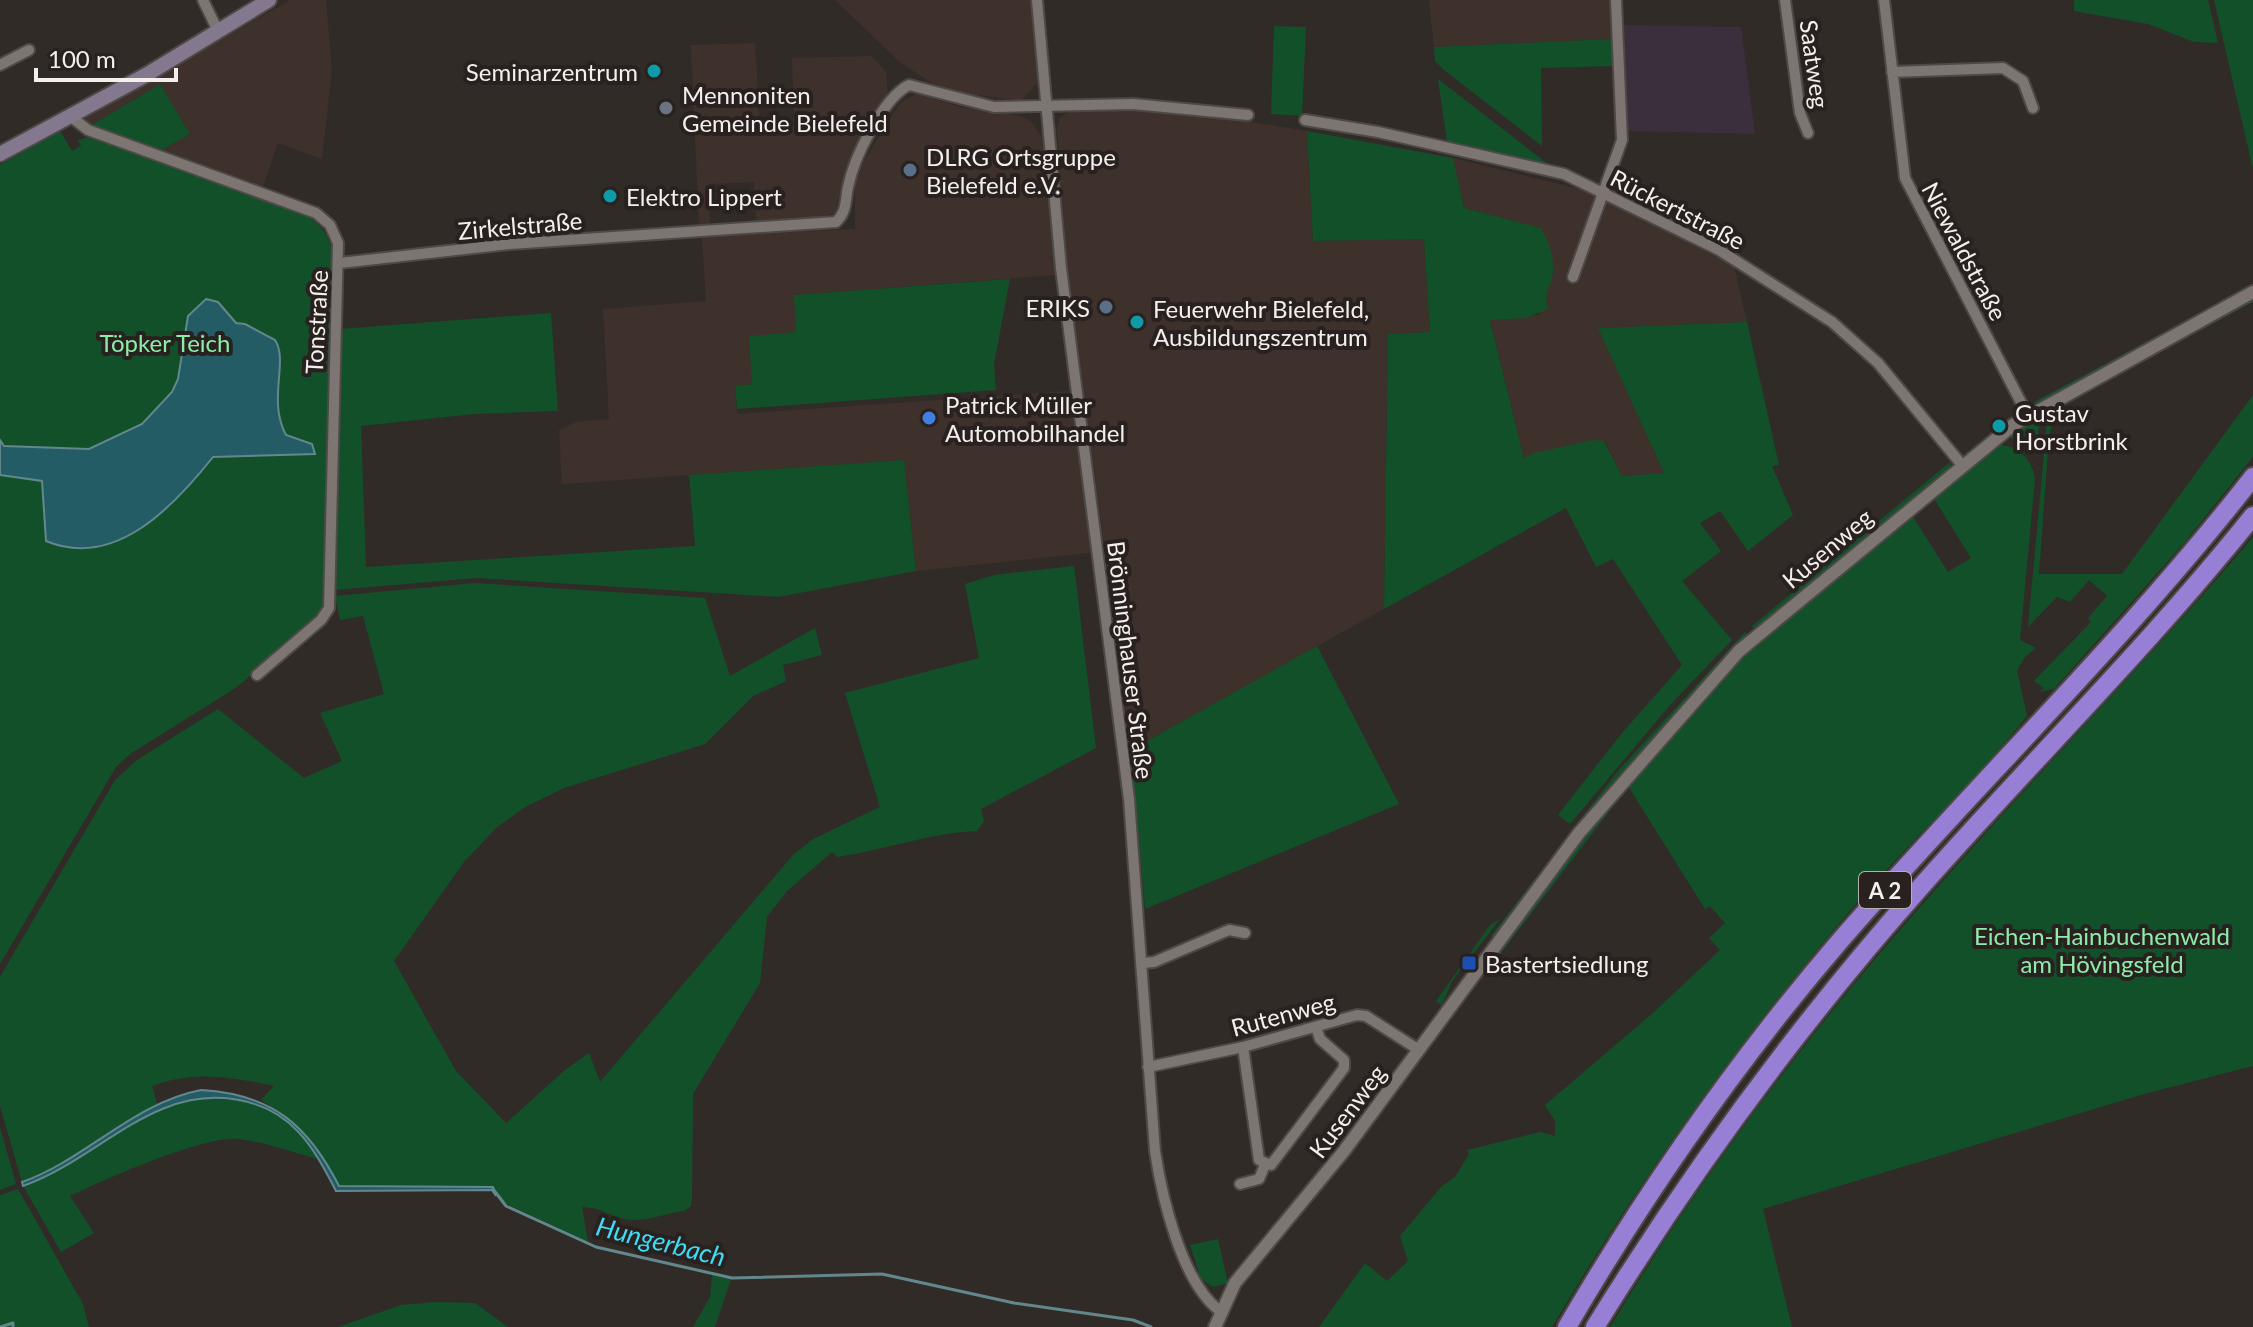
<svg xmlns="http://www.w3.org/2000/svg" width="2253" height="1327" viewBox="0 0 2253 1327" font-family="Lato,sans-serif">
  <rect width="100%" height="100%" fill="#312b28"/>
  <path fill="#3c2f3d" d="M1624 25 1741 27 1755 134 1628 131Z"/>
  <path fill="#3e312b" d="M290 0H326L332 70 322 159 278 143 263 186 162 150 190 134 160 84 92 125 87 123 86 117Z
    M835 0H1031L1038 82 1021 101 964 93 932 83 901 63Z
    M1429 0H1610L1611 39 1434 47Z
    M755 43 760 126 794 125 792 58 871 56 886 72 888 92 846 166 835 213 813 219 756 224 754 182 709 184 710 227 699 228 691 45Z
    M916 94 961 107 1021 116 1032 122 1043 140 1056 275 795 295 797 332 752 384 735 386 737 414 1069 391 1092 549 1089 553 916 571 904 460 562 484 559 430 576 422 609 419 603 309 706 301 702 237 855 229V187L861 166 900 103Z
    M1133 108 1176 110 1307 131 1313 241 1424 238 1430 332 1388 334 1384 609 1131 750 1067 263 1057 128 1060 118 1070 111Z
    M1453 158 1583 190 1734 266 1747 322 1599 328 1664 473 1622 476 1605 441 1524 460 1490 319 1539 315 1553 273 1541 228 1464 208Z"/>
  <path fill="#12502a" d="M2074 0H2208L2218 43 2194 42 2148 24 2074 11Z
    M2214 0H2253V169Z
    M1274 26 1306 27 1302 116 1271 114Z
    M1611 39 1613 66 1541 68 1542 146 1444 70 1435 61 1434 47Z
    M1438 79 1553 168 1447 142Z
    M160 84 190 134 162 150 92 125Z
    M60 131 72 151 81 146 78 140 90 137 299 211C318 221 327 231 333 252L324 604 318 618 237 687 130 754 116 767 0 964V165Z
    M1307 131 1453 158 1464 208 1541 228C1549 242 1554 255 1553 272 1551 287 1543 293 1548 309L1526 318 1490 320 1524 459 1530 454 1593 440 1604 441 1622 476 1664 473 1598 328 1747 322 1779 465 1772 466 1793 515 1748 551 1720 511 1700 523 1721 551 1682 581 1732 640 1670 705 1570 824 1558 815 1622 733 1682 665 1613 559 1596 567 1566 508 1384 609 1388 334 1430 332 1424 239 1313 241Z
    M1010 279 994 364 996 390 737 409 735 386 752 384 749 336 796 332 794 295Z
    M2253 298V302L2070 399 2054 414 2049 437 2039 574H2122L2253 395V457L2185 542 2054 689 2040 692 2044 688 2034 681 2091 622 2088 618 2107 596 2089 580 2070 602 2057 597 2028 627 2047 420 2055 405Z
    M2215 305 2046 400 2032 403Z
    M551 313 558 411 474 414 361 426 366 567 695 546 689 475 904 460 916 571 778 597 477 578 334 590 340 329Z
    M2039 417 2038 442 2033 450 2009 437Z
    M1996 445C2017 444 2032 458 2035 479L2020 640 2036 648 2025 657 2017 670 2027 716C1975 782 1911 840 1856 904 1742 1036 1641 1177 1552 1327H1319L1365 1263 1387 1281 1408 1261 1400 1236 1442 1186 1455 1177 1469 1154 1467 1150 1540 1132 1555 1136V1121L1545 1105 1653 1013 1720 950 1709 938 1725 923 1710 906 1705 909 1628 786 1741 655 1912 515 1948 572 1971 558 1933 497Z
    M1950 462 1951 468 1759 628 1751 627Z
    M2253 537V1066L2144 1094 1763 1209 1792 1327H1610C1696 1185 1797 1048 1906 923 2019 792 2141 669 2253 537Z
    M1074 566 1096 748 981 809 984 821 977 831C929 833 884 850 837 857L832 852 787 891 767 917 760 983 693 1094 692 1197 691 1206 684 1211C667 1213 643 1223 625 1219 609 1216 600 1207 582 1207L588 1242 505 1203 492 1187 339 1186C321 1148 298 1122 261 1100L274 1086C233 1077 193 1070 152 1086L158 1107C109 1128 71 1165 22 1182L0 1106V977L115 780 137 760 218 709 304 778 342 761 320 713 384 694 363 616 340 620 335 596 475 583 705 598 730 676 815 628 822 655 783 665 786 681 753 696 705 744 564 788 527 806 497 827 464 862 394 961 456 1071 506 1123 565 1070 589 1053 600 1082 793 855 813 839 880 807 845 693 979 658 965 584 994 575Z
    M1745 632 1748 636 1623 772 1494 938 1491 936 1617 772Z
    M1317 646 1399 804 1145 909 1131 750Z
    M1619 792H1624L1498 957 1495 954Z
    M1500 919 1452 981 1442 1005 1436 1001 1490 925Z
    M203 1096C249 1098 300 1115 321 1160 294 1153 265 1142 238 1139 205 1135 103 1180 70 1196L94 1233 61 1252 23 1186C86 1165 136 1105 203 1096Z
    M0 1127 16 1184 0 1190Z
    M18 1189 83 1304 89 1327H0V1195Z
    M1218 1239 1228 1283 1213 1287 1201 1279 1190 1245Z
    M712 1275 731 1279 715 1327H693L710 1297Z
    M436 1302 475 1303 508 1327H338L401 1305Z"/>
  <path fill="#245c66" stroke="#62888e" stroke-width="2" d="M206 299 218 302 236 323 245 324 275 340C289 361 267 400 286 435L312 444 315 454 213 457C174 506 115 570 46 541L42 481 0 475V440L4 446 89 449 142 424 172 392 178 379 188 316Z
    M201 1090C272 1094 308 1125 339 1186L493 1187 496 1196 492 1190 336 1191C313 1146 292 1110 239 1100 153 1084 98 1160 23 1186L22 1182C85 1160 133 1103 201 1090Z"/>
  <g fill="none" stroke-linecap="round" stroke-linejoin="round">
    <path stroke="#62888e" stroke-width="3" d="M493 1189 506 1206 596 1247 732 1278 882 1274 1014 1303 1133 1320 1151 1327
      M0 1327 13 1323V1327"/>
    <defs>
      <path id="minor" d="M203 0 217 29
        M1037 0 1061 268 1129 799 1155 1151C1162 1198 1182 1283 1220 1311
        M1785 0 1800 113 1808 133
        M1884 0 1905 178 2028 416
        M0 65 29 50
        M1892 72 2003 68 2023 81 2033 108
        M70 116 88 130 316 213 330 225 338 243 329 608 321 620 257 675
        M1305 120 1378 132 1564 174 1719 250 1832 322 1878 363 1962 465
        M340 263 510 244 836 222C847 212 845 201 848 187 854 158 882 99 909 85L994 107 1133 104 1248 115
        M1573 277 1622 140 1616 0
        M1142 963 1154 962 1229 930 1245 933
        M1243 1047 1259 1160 1271 1165 1344 1068V1060L1320 1039 1316 1027
        M1148 1067 1243 1047 1357 1015 1366 1016 1419 1050
        M1240 1184 1259 1179 1265 1165"/>
      <path id="tertiary" d="M1215 1327 1235 1283 1344 1151 1579 833 1739 651 2013 425 2253 292"/>
      <path id="secondary" d="M0 154 146 75 269 0"/>
      <path id="motorway" d="M1567 1327C1646 1192 1737 1061 1839 942 1975 785 2125 641 2253 477
        M1595 1327C1691 1172 1797 1027 1918 890 2029 764 2148 647 2253 516"/>
    </defs>
    <use href="#minor" stroke="#4d4946" stroke-width="14"/>
    <use href="#tertiary" stroke="#4d4946" stroke-width="16"/>
    <use href="#secondary" stroke="#4d4946" stroke-width="18"/>
    <use href="#motorway" stroke="#4d4946" stroke-width="22"/>
    <use href="#minor" stroke="#7c7571" stroke-width="10"/>
    <use href="#tertiary" stroke="#7c7571" stroke-width="12"/>
    <use href="#secondary" stroke="#84788f" stroke-width="14"/>
    <use href="#motorway" stroke="#977fd6" stroke-width="18"/>
  </g>
  <g fill="#0f9aa8" stroke="#28211f" stroke-width="3">
    <circle cx="654" cy="71" r="8"/>
    <circle cx="610" cy="196" r="8"/>
    <circle cx="1137" cy="322" r="8"/>
    <circle cx="1999" cy="426" r="8"/>
  </g>
  <circle fill="#6b7280" stroke="#28211f" stroke-width="3" cx="666" cy="108" r="8"/>
  <g fill="#5c6f8a" stroke="#28211f" stroke-width="3">
    <circle cx="910" cy="170" r="8"/>
    <circle cx="1106" cy="307" r="8"/>
  </g>
  <circle fill="#3f7fe0" stroke="#28211f" stroke-width="3" cx="929" cy="418" r="8"/>
  <rect fill="#1a4fb4" stroke="#28211f" stroke-width="3" x="1461" y="955" width="16" height="16" rx="4"/>
  <g text-anchor="middle" dominant-baseline="central" stroke-width="8" stroke-linejoin="round" paint-order="stroke">
    <rect fill="#28211f" stroke="#b6b1af" stroke-width="2" x="1859" y="872" width="52" height="36" rx="6"/>
    <g font-size="22" font-weight="bold" fill="#f3efed">
      <text x="1885" y="890">A 2</text>
    </g>
    <g font-size="24" fill="#f3efed" stroke="#28211f">
      <text transform="translate(1815 64) rotate(82)">Saatweg</text>
      <text transform="translate(1678 209) rotate(27)">Rückertstraße</text>
      <text transform="translate(520 225) rotate(-5)">Zirkelstraße</text>
      <text transform="translate(1965 251) rotate(62)">Niewaldstraße</text>
      <text transform="translate(316 322) rotate(-87)">Tonstraße</text>
      <text transform="translate(1827 548) rotate(-40)">Kusenweg</text>
      <text transform="translate(1131 660) rotate(83)">Brönninghauser Straße</text>
      <text transform="translate(1283 1014) rotate(-15)">Rutenweg</text>
      <text transform="translate(1347 1111) rotate(-53)">Kusenweg</text>
    </g>
    <g font-size="24" fill="#f3efed" stroke="#28211f" text-anchor="start">
      <text x="638" y="71" text-anchor="end">Seminarzentrum</text>
      <text x="682" y="94">Mennoniten<tspan x="682" dy="28">Gemeinde Bielefeld</tspan></text>
      <text x="926" y="156">DLRG Ortsgruppe<tspan x="926" dy="28">Bielefeld e.V.</tspan></text>
      <text x="626" y="196">Elektro Lippert</text>
      <text x="1090" y="307" text-anchor="end">ERIKS</text>
      <text x="1153" y="308">Feuerwehr Bielefeld,<tspan x="1153" dy="28">Ausbildungszentrum</tspan></text>
      <text x="945" y="404">Patrick Müller<tspan x="945" dy="28">Automobilhandel</tspan></text>
      <text x="2015" y="412">Gustav<tspan x="2015" dy="28">Horstbrink</tspan></text>
      <text x="1485" y="963">Bastertsiedlung</text>
    </g>
    <g font-size="24" fill="#8eeca9" stroke="#28211f">
      <text x="165" y="342">Töpker Teich</text>
      <text x="2102" y="935">Eichen-Hainbuchenwald<tspan x="2102" dy="28">am Hövingsfeld</tspan></text>
    </g>
    <g font-size="26" font-style="italic" fill="#3dddf5" stroke="#28211f">
      <text transform="translate(661 1241) rotate(14)">Hungerbach</text>
    </g>
  </g>
  <path d="M36 68v12h140v-12" fill="none" stroke="#f3efed" stroke-width="4"/>
  <text x="48" y="68" font-size="24" fill="#f3efed" stroke="#28211f" stroke-width="6" paint-order="stroke">100 m</text>
</svg>
